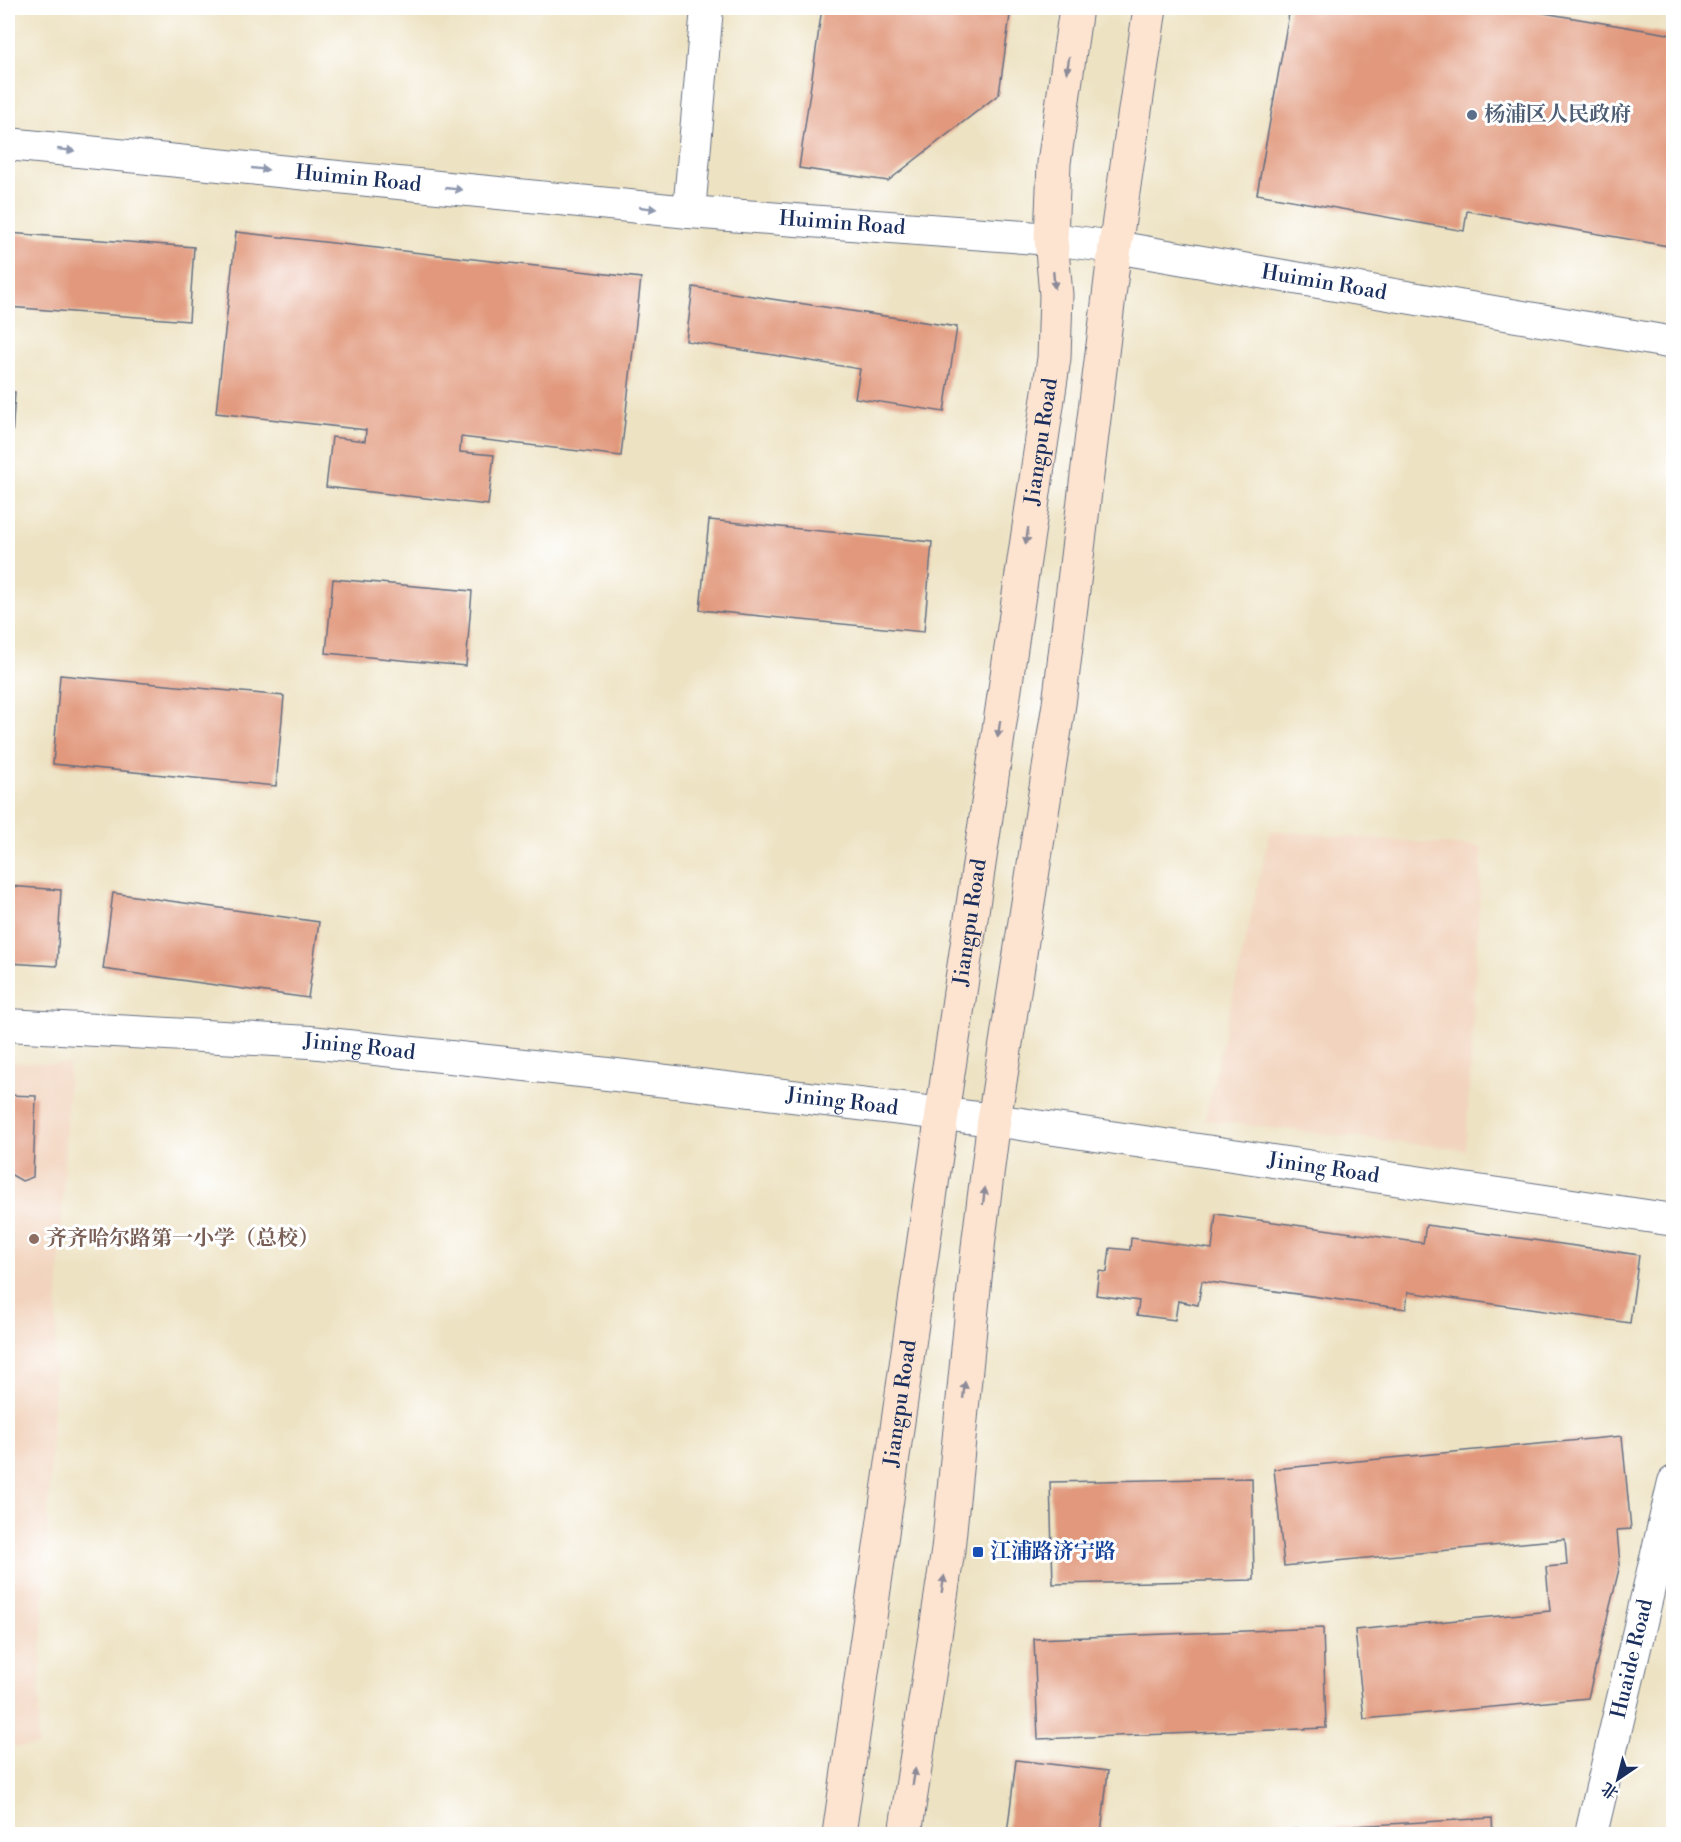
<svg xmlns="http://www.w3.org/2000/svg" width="1681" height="1842" viewBox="0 0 1681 1842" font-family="'Libre Bodoni','Noto Serif SC',serif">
  <rect width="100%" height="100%" fill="#fff"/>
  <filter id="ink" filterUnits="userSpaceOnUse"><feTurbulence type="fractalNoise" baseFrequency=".0167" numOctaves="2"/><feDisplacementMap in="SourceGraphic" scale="12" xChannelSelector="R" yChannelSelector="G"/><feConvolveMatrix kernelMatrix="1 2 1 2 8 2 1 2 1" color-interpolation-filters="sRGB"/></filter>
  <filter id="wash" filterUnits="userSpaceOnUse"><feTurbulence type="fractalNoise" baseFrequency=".008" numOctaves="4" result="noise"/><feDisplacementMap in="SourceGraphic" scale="24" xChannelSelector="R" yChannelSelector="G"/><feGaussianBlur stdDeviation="1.35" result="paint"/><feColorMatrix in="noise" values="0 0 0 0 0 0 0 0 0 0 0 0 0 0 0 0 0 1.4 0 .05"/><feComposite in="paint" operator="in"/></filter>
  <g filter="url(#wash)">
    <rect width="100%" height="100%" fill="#ede2c2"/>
    <path fill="#f2d4be" d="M1270 831 1482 847 1466 1150 1205 1120Z
      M8 1062 69 1064 37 1746 8 1747Z"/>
    <g id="blocks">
      <path fill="#e1987c" d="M822 8H1011L999 94 888 181 799 168Z
        M1290 8H1514L1674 35V247L1467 211 1464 231 1257 194Z
        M236 232 641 278 621 456 461 437 460 452 494 455 488 505 326 487 332 437 365 441 366 430 216 413Z
        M8 233 194 247 189 321 8 307Z
        M693 287 957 327 944 412 855 398 860 369 686 341Z
        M8 392H15L10 469H8Z
        M709 520 932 542 924 632 700 610Z
        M333 579 472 591 466 666 326 653Z
        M60 675 284 696 276 786 53 764Z
        M8 886 61 890 57 966 8 963Z
        M113 893 319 922 308 998 103 969Z
        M8 1095 36 1096 33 1177 22 1181 10 1174Z
        M1216 1214 1423 1243 1426 1225 1639 1255 1630 1323 1408 1292 1406 1309 1202 1281 1198 1305 1178 1301 1175 1320 1137 1315 1139 1301 1096 1295 1099 1271 1107 1272 1110 1248 1130 1250 1131 1238 1212 1249Z
        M1622 1436 1631 1529 1617 1530 1620 1565 1588 1698 1364 1719 1355 1630 1550 1611 1546 1567 1567 1565 1565 1539 1284 1566 1274 1469Z
        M1252 1478 1254 1580 1053 1584 1050 1482Z
        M1323 1628 1326 1728 1038 1739 1034 1639Z
        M1016 1760 1108 1771 1101 1834H1007Z
        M1492 1818 1493 1834H1232V1833Z"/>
    </g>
  </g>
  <g filter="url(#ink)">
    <use href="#blocks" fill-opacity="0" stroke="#646e81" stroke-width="1.5"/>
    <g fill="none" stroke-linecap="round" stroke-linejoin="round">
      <defs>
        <g id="street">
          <path id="s1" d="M8 144 689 212 1051 239 1115 247 1674 343"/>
          <path d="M689 212 707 8"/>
          <path id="s2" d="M8 1025 310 1042 599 1073 994 1120 1674 1220"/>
          <path id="s3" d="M1591 1834 1674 1482"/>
        </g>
        <g id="secondary">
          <path id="s4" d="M839 1834 942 1114 1054 358 1056 295 1051 239 1054 163 1076 8"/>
          <path d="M905 1834 948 1550 979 1238 994 1120 1059 704 1115 247 1150 8"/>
        </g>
      </defs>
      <use href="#street" stroke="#646e81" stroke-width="34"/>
      <use href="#secondary" stroke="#646e81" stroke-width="35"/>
      <use href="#street" stroke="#fff" stroke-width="32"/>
      <use href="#secondary" stroke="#fde4d1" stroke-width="33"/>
    </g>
    <defs><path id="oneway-solid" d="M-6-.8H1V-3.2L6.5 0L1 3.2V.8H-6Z" transform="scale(1.5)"/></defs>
    <g fill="#8c8a98">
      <use href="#oneway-solid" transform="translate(1068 65) rotate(98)"/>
      <use href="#oneway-solid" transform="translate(1054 280) rotate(85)"/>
      <use href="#oneway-solid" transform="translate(1027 536) rotate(98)"/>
      <use href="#oneway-solid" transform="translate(999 729) rotate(98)"/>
      <use href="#oneway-solid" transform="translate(984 1196) rotate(-83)"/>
      <use href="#oneway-solid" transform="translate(964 1390) rotate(-84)"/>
      <use href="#oneway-solid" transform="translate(943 1584) rotate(-81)"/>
      <use href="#oneway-solid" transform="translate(914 1777) rotate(-81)"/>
    </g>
    <g fill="#8d97ae">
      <use href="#oneway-solid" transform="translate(66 150) rotate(6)"/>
      <use href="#oneway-solid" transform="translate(260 169) rotate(6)"/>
      <use href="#oneway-solid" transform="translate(454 189) rotate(6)"/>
      <use href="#oneway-solid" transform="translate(648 208) rotate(6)"/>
    </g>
  </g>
  <circle fill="#5c6f8a" stroke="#fff" stroke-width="2" cx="1472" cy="115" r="6"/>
  <circle fill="#8d6e63" stroke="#fff" stroke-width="2" cx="34" cy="1239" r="6"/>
  <rect fill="#1a4fb4" stroke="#fff" stroke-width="2" x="972" y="1546" width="12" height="12" rx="3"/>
  <g text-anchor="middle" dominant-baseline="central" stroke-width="6" stroke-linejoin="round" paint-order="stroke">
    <g font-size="21" font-weight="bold" fill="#4e5e75" stroke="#fff" text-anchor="start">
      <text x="1484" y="115">杨浦区人民政府</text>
    </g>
    <g font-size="21" fill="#1b2f5e" stroke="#fff">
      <text stroke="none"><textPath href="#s1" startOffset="352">Huimin Road</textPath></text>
      <text stroke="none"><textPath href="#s1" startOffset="838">Huimin Road</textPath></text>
      <text stroke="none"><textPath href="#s1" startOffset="1324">Huimin Road</textPath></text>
      <text stroke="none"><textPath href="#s4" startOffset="1407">Jiangpu Road</textPath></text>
      <text stroke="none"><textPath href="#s4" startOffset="921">Jiangpu Road</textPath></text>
      <text stroke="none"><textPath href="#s2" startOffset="352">Jining Road</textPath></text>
      <text stroke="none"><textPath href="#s2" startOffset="838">Jining Road</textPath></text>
      <text stroke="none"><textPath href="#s2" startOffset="1324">Jining Road</textPath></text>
      <text stroke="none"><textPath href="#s4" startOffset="435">Jiangpu Road</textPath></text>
      <text stroke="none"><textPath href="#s3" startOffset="180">Huaide Road</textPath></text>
    </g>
    <g font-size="21" font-weight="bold" fill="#785e54" stroke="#fff" text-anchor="start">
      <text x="46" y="1239">齐齐哈尔路第一小学（总校）</text>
    </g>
    <g font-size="21" font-weight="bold" fill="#164399" stroke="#fff" text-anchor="start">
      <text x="990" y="1552">江浦路济宁路</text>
    </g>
  </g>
  <rect width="1681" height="1842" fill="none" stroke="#fff" stroke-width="30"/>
  <g transform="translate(1618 1779) rotate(215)" stroke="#ffffff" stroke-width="4.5" paint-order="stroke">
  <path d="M0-4.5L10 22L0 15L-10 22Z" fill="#1b2f5e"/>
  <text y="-9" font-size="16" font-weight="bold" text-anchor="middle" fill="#1b2f5e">北</text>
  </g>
</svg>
